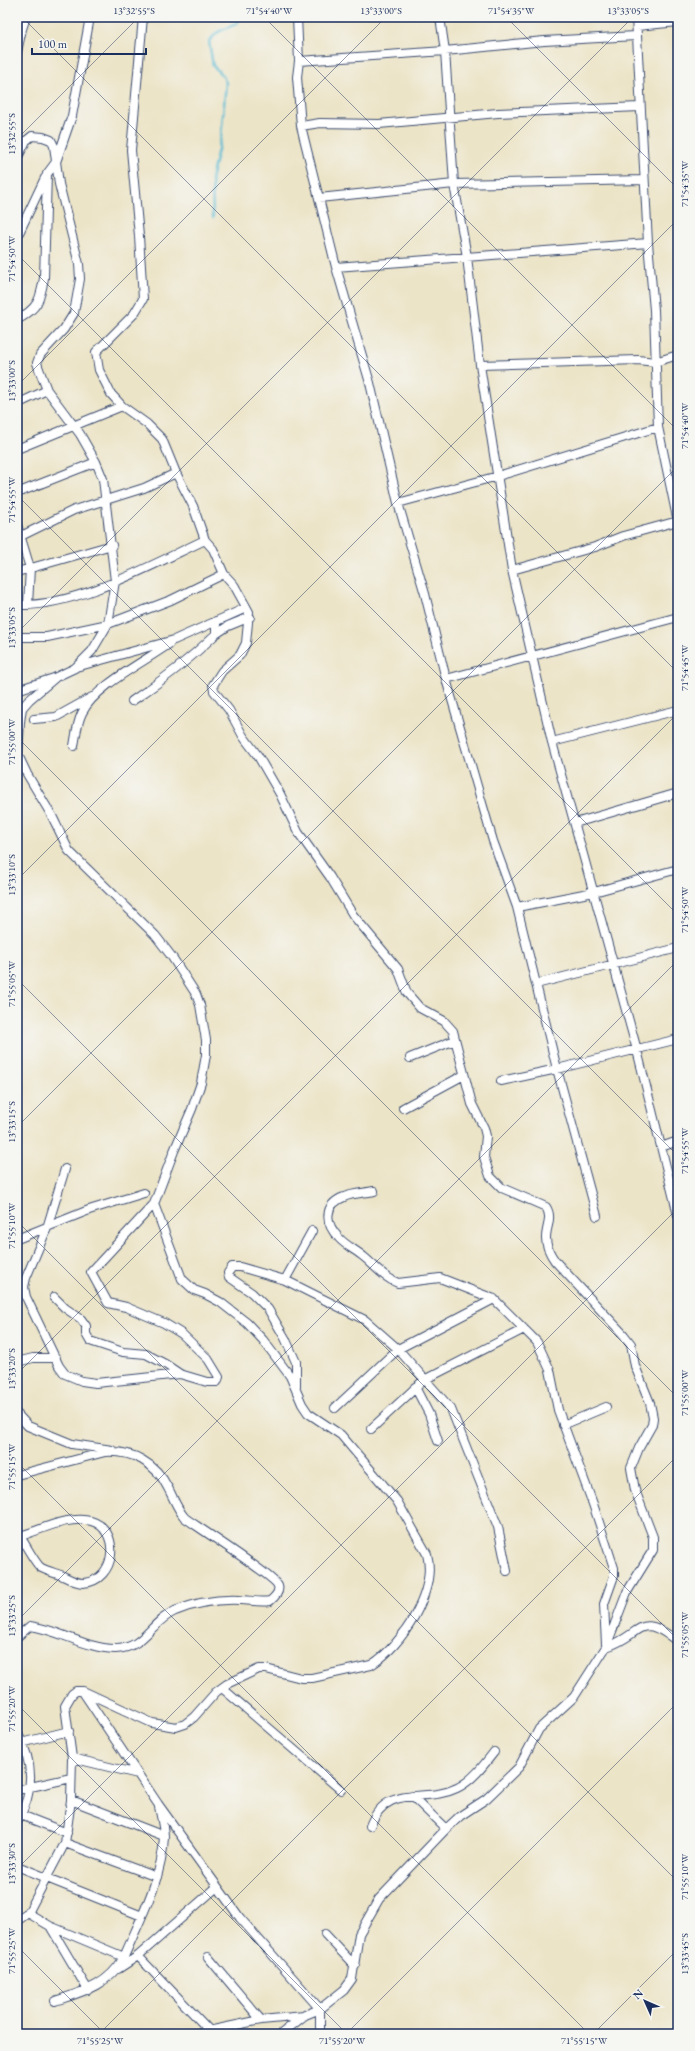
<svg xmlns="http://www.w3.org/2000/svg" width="695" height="2051" viewBox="0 0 695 2051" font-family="'EB Garamond',serif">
  <rect width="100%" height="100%" fill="#f6f6f2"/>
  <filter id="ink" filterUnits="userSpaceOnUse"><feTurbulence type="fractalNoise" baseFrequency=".025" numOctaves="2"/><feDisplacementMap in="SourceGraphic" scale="8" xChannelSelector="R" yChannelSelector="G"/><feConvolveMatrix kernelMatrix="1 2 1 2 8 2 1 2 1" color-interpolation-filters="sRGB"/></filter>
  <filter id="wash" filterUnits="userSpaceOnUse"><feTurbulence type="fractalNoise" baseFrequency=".012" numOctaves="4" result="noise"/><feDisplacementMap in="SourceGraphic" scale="16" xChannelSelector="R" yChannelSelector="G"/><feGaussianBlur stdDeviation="0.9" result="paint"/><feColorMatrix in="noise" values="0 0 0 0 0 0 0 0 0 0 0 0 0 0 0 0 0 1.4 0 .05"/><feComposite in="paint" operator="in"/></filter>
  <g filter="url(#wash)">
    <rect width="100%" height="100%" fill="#ece4c7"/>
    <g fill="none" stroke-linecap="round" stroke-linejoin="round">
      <path stroke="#55bad3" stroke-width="2.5" d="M213 218 212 175 221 137 226 83 223 76 213 66 209 41 218 32 236 24 242 17"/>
    </g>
  </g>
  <g filter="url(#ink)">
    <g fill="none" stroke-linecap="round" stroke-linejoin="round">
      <defs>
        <path id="minor" d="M143 17 131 150 139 236 143 299 134 314 96 352 99 370 111 394 122 406 147 424 162 439 176 473 193 506 205 540 213 549 224 574 234 585 249 612 246 643 240 655 222 671 213 685 214 691 229 710 243 736 258 756 280 794 298 832 330 877 353 915 398 969 407 993 420 1008 444 1021 453 1031 472 1104 484 1128 486 1136 484 1157 490 1176 502 1188 546 1207C553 1218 546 1226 546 1238 546 1247 550 1254 555 1261L624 1335 631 1344 635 1366 650 1403 653 1418 652 1425 639 1448 631 1468 635 1490 653 1537V1550L627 1592 606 1647 574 1697 539 1729 519 1767 486 1799 460 1816 446 1829 379 1899 359 1934 352 1979 344 1990 320 2009 305 2015 281 2034
          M297 17 299 61 297 77 301 126 336 267 370 383 398 503 425 594 446 679 493 841 517 907 557 1069 597 1216
          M440 17 445 51 454 184 467 257 480 365 512 570 552 742 637 1050 678 1215
          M636 17 648 243 654 310 658 427 678 522
          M637 26 678 22
          M17 52 22 29 26 17
          M299 61 445 51 544 41 636 36
          M301 126 320 123 379 124 498 113 640 107
          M17 148 32 136 43 137 51 140 54 146 59 184 79 264 80 279 74 313 64 329 40 355 37 363 39 369 47 390 80 434 96 462 103 479 115 581 108 624 92 651 75 668 56 677 29 700 22 708 20 722 18 755 27 774 52 816 69 851 155 935 172 957 196 994 200 1005 206 1040V1055L201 1083 192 1109 174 1151 154 1204 91 1272 108 1303 126 1307 164 1323 182 1334 208 1359 219 1377 217 1382H207L180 1374 96 1383 82 1381 65 1374 59 1366 26 1297 24 1287 26 1278 47 1228 65 1169
          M17 159 25 143
          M319 198 454 184 644 180
          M17 237 45 178
          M336 267 648 243
          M17 320C38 308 40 301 44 278L47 174 56 162 72 116 90 17
          M480 365 638 360 655 362 678 355
          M17 404 47 390
          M17 449 122 406
          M17 493 96 462
          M398 503 498 476 658 427
          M17 525 30 568 28 605
          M17 538 74 510 144 488 176 473
          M512 570 595 547 623 536 678 521
          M17 572 112 545
          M17 605C77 607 151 565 205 540
          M216 634 228 626 250 617
          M17 637H47L108 624 171 600 224 574
          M76 667 174 640 246 608
          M446 679 678 617
          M17 690 54 678
          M132 701C162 681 190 659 216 634V621
          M34 719 56 717 92 697
          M552 742 678 710
          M74 746C76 735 77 723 82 713 95 686 144 662 169 644
          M575 823 678 793
          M517 907 594 892 678 869
          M536 984 678 948
          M410 1058 455 1040
          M501 1081 557 1069 678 1039
          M403 1108 464 1075
          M661 1147 678 1141
          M374 1191C365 1193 353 1193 344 1197 323 1205 325 1224 339 1238 346 1246 356 1250 364 1257 375 1266 384 1278 398 1283L440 1278 494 1299 537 1342 550 1370 558 1410 593 1504 614 1568V1576L604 1604 606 1644
          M17 1239 89 1210 144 1193
          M285 1280 312 1231
          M54 1297 65 1308 81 1319 86 1326V1334L90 1341 123 1352 146 1354 165 1364 180 1374
          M17 1362 33 1358H56
          M296 1387V1362L285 1338 268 1309 252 1293 229 1277 228 1273 232 1267H240L285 1280 365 1320 398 1349 451 1409 498 1527 507 1571
          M415 1387 429 1414 438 1441
          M335 1408 398 1349 494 1299
          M17 1414 28 1426 72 1444 112 1450
          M563 1425 606 1407
          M371 1429 424 1380 524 1329
          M17 1475 105 1452C132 1450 156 1463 168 1488 174 1499 177 1509 185 1518 198 1527 275 1577 278 1586 280 1592 275 1597 270 1601 260 1603 250 1600 240 1600 218 1599 195 1603 175 1611 150 1622 144 1649 115 1649 84 1648 60 1630 30 1626L17 1637
          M17 1537 20 1536C41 1530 69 1515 91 1521 121 1529 117 1581 83 1583 76 1583 69 1579 63 1576 56 1573 46 1571 40 1567 34 1561 25 1544 20 1536
          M606 1647C643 1636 637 1609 678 1642
          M222 1688 341 1790
          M83 1692 158 1804 240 1918 320 2009V2034
          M17 1732C34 1763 35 1791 17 1822
          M17 1744 69 1731
          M72 1758 138 1774
          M17 1790 71 1778
          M412 1796 446 1829
          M71 1800 164 1836
          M21 1815 67 1833
          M370 1826C387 1782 425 1804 457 1788 472 1781 484 1765 494 1752
          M65 1843 157 1877
          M17 1866 142 1916
          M28 1913 50 1926 124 1957
          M17 1921 28 1913 65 1843 71 1800 72 1758 65 1706 72 1694 76 1691H83L152 1723 176 1727 185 1724 194 1717 216 1692 227 1684 259 1669H266L301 1678H312L371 1665C402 1646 437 1591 427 1554L397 1501 341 1435 308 1413 302 1404 290 1376 263 1340 247 1323 220 1302 205 1294 194 1290 182 1279 154 1204
          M50 1926 88 1990
          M325 1934 355 1966
          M138 1956 210 2031
          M208 1957 261 2020
          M118 1969 138 1956 217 1887
          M55 2001C83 1992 109 1985 124 1957 140 1919 162 1880 164 1837 164 1828 161 1816 159 1807
          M194 2034 261 2020 304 2016"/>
      </defs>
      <use href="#minor" stroke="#3a4a6e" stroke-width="10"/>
      <use href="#minor" stroke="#fff" stroke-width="8"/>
    </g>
  </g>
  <path fill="none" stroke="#1b2f5e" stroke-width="1" stroke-opacity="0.45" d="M22 17 678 673M264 17 678 431M506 17 678 189M17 139 139 17M17 254 678 915M17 386 386 17M17 495 678 1156M17 633 633 17M17 737 678 1398M17 880 678 219M17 979 678 1640M17 1127 678 466M17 1221 678 1882M17 1374 678 713M17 1462 589 2034M17 1621 678 960M17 1704 347 2034M17 1869 678 1208M17 1946 105 2034M99 2034 678 1455M346 2034 678 1702M593 2034 678 1949"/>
  <rect width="695" height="2051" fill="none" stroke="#f6f6f2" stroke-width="44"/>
  <g transform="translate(645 2001) rotate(315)" stroke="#f6f6f2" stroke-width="3" paint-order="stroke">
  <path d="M0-3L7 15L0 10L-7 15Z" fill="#1b2f5e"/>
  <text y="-6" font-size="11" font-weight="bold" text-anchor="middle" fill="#1b2f5e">N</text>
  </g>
  <path d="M32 48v6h114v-6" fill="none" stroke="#1b2f5e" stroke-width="2"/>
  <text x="38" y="48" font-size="12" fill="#1b2f5e" stroke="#f6f6f2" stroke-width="3" paint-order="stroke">100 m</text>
  <rect x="22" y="22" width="651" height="2007" fill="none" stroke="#1b2f5e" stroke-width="1.5"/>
  <g font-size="10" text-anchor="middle" fill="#1b2f5e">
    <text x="134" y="14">13°32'55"S</text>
    <text x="269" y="14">71°54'40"W</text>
    <text x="381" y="14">13°33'00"S</text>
    <text x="511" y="14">71°54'35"W</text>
    <text x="628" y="14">13°33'05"S</text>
    <text transform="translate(11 134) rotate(-90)" y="4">13°32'55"S</text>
    <text transform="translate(684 184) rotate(-90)" y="4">71°54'35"W</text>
    <text transform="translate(11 259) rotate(-90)" y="4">71°54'50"W</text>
    <text transform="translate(11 381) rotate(-90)" y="4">13°33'00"S</text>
    <text transform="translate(684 426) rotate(-90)" y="4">71°54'40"W</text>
    <text transform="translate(11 500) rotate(-90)" y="4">71°54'55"W</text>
    <text transform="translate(11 628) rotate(-90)" y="4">13°33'05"S</text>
    <text transform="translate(684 668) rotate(-90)" y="4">71°54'45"W</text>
    <text transform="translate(11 742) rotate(-90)" y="4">71°55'00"W</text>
    <text transform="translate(11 875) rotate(-90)" y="4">13°33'10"S</text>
    <text transform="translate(684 910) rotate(-90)" y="4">71°54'50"W</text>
    <text transform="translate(11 984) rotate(-90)" y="4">71°55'05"W</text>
    <text transform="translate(11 1122) rotate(-90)" y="4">13°33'15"S</text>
    <text transform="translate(684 1151) rotate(-90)" y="4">71°54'55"W</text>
    <text transform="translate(11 1226) rotate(-90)" y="4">71°55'10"W</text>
    <text transform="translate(11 1369) rotate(-90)" y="4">13°33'20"S</text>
    <text transform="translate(684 1393) rotate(-90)" y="4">71°55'00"W</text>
    <text transform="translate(11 1467) rotate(-90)" y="4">71°55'15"W</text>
    <text transform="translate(11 1616) rotate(-90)" y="4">13°33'25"S</text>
    <text transform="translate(684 1635) rotate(-90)" y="4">71°55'05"W</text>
    <text transform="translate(11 1709) rotate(-90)" y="4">71°55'20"W</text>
    <text transform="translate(11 1864) rotate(-90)" y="4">13°33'30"S</text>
    <text transform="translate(684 1877) rotate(-90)" y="4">71°55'10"W</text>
    <text transform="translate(11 1951) rotate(-90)" y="4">71°55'25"W</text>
    <text transform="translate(684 1954) rotate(-90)" y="4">13°33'45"S</text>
    <text x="100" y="2044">71°55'25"W</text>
    <text x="342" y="2044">71°55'20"W</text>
    <text x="584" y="2044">71°55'15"W</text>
  </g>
</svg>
